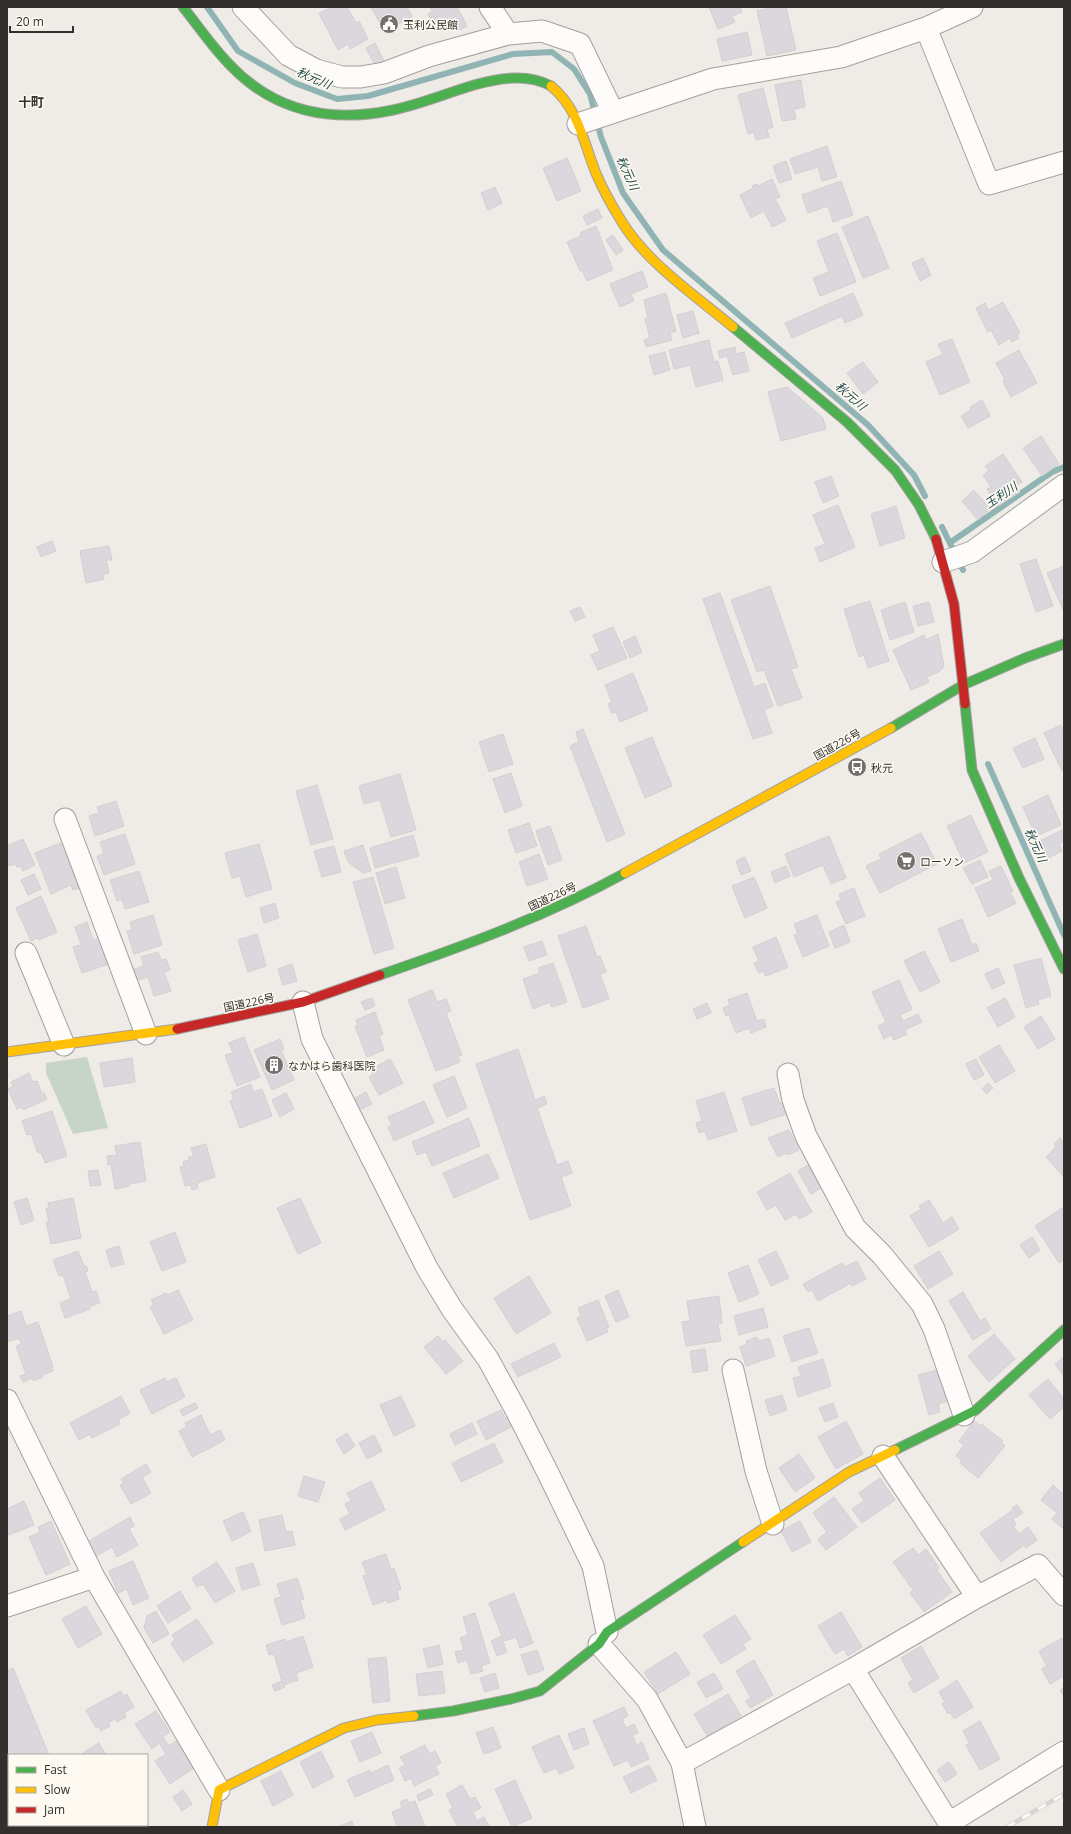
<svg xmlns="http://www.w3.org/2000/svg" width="1071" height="1834" viewBox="0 0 1071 1834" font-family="'Open Sans','Noto Sans JP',sans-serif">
  <rect width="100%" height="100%" fill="#efebe6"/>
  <path fill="#c7d4c8" d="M87 1057 108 1128 73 1134 46 1073V1063Z"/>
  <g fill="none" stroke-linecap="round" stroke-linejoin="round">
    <path stroke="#90b4b4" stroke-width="6" d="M207 7 238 51 295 83 337 99 368 96 513 54 552 52 574 69 590 94 601 137 623 193 663 250 868 425 914 475 925 496
      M942 527 963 570
      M951 542 1052 472 1064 467
      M988 764 1064 935"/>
  </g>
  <path fill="#dbd8dd" stroke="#d2d0d0" d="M332 7H347L356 23 359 21 368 39 350 49 348 44 338 50 319 13Z
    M371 7H407L412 17 384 31Z
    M430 7H457L467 26 457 31 452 22 440 28 438 23 434 25 428 14 432 12Z
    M709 7H740L742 12 732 16 735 22 718 29Z
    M773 7H786L796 50 767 56 757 11Z
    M747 32 752 55 722 61 717 39Z
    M375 43 385 63 376 67 366 48Z
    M801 80 805 107 794 109 796 119 782 121 775 85Z
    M763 88 773 127 767 129 769 137 756 140 754 132 748 134 738 95Z
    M827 146 837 177 822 181 818 167 795 174 790 159Z
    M567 158 581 191 557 201 543 168Z
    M786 161 792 179 779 183 773 166Z
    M772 179 780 197 775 199 786 220 772 227 764 211 751 218 740 195 753 188 752 186 757 184 758 186Z
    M841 181 853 215 833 222 828 206 808 213 802 195Z
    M495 187 502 203 488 210 481 193Z
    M598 209 602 218 587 225 583 216Z
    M868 216 889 268 863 278 842 227Z
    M596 226 613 270 587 281 582 270 580 271 567 242 581 236 580 233Z
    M837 233 856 282 820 296 813 278 829 272 817 241Z
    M613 235 623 250 616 255 606 240Z
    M923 258 931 275 920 281 912 263Z
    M642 271 648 287 631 294 634 301 620 307 610 284Z
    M666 293 676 331 670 333 672 340 646 347 644 340 650 338 645 319 648 318 644 300Z
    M853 293 863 315 845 323 842 316 792 338 785 323Z
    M1003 302 1020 333 1017 334 1019 338 1012 342 1010 338 999 345 991 330 988 332 976 308 985 303 988 310Z
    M693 311 699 333 683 338 677 315Z
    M952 339 970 382 940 395 926 362 943 354 938 344Z
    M709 340 714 362 718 361 723 380 696 387 690 365 674 369 669 350Z
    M735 347 736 354 744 352 749 371 733 375 727 356 720 358 718 351Z
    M1019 350 1037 383 1011 397 1003 381 1005 380 996 363Z
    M665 352 670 370 654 375 649 356Z
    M863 362 878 382 863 394 847 373Z
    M787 387 823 418 826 429 781 441 768 392Z
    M982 400 990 416 968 428 961 416 971 410 970 407Z
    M1041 436 1059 464 1042 476 1023 448Z
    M1003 454 1022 482 1016 486 1020 492 998 506 987 489 991 487 983 475 989 471 985 466Z
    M831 476 839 496 823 503 815 482Z
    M974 490 990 509 978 520 962 501Z
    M838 505 855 547 820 562 815 548 825 544 813 515Z
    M896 506 905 538 880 546 871 514Z
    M52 541 56 551 41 557 37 547Z
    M109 546 112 560H106L109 573 103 574 104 579 86 583 80 551Z
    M1036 559 1053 606 1036 612 1020 564Z
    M1064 566V612L1047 573Z
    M770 586 798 667 791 669 802 698 778 706 764 670 757 672 731 600Z
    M720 593 754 687 765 683 773 706 764 710 772 733 753 739 703 599Z
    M870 601 889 661 868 668 864 655 859 657 844 609Z
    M905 602 914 632 890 640 881 610Z
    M929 602 934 622 918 626 913 606Z
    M580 607 585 617 575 621 570 611Z
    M613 627 627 658 598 670 591 655 600 651 593 635Z
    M938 634 944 666 940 671 927 677 929 682 911 690 893 650 924 635 926 640Z
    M635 636 642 652 630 658 623 642Z
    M633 673 648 710 620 722 616 712 612 713 608 704 612 702 605 685Z
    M1061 725 1064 731V770L1062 771 1044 733Z
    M583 729 625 834 607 842 570 746 579 742 576 732Z
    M503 734 513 764 489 772 479 742Z
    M652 737 672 786 645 798 625 748Z
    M1035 738 1044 759 1023 768 1013 748Z
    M511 773 522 806 505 813 493 779Z
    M400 774 416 830 391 837 380 800 364 804 359 786Z
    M317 785 333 839 311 845 296 791Z
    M1048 795 1061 825 1036 836 1023 807Z
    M116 801 124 826 95 836 89 816 99 813 97 807Z
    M971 815 988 852 964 863 947 826Z
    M529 823 537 846 516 853 508 830Z
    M550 826 562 860 548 865 536 831Z
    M1064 829V841L1059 844 1062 851 1048 858 1040 841Z
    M921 833 937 864 880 893 866 866 881 859 879 854Z
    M125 834 135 864 104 875 97 856 104 854 100 842Z
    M413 835 419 856 375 868 370 848Z
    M829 836 846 878 831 884 823 865 794 877 785 854Z
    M23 839 35 865 23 871 21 866 17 867 15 864 9 866 7 861V846Z
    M61 843 79 888 73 890 71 885 51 894 35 853Z
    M259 844 272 889 246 897 240 876 232 878 225 853Z
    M363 845 371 871 363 873 348 862 344 851Z
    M334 846 341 872 322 877 314 851Z
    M539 854 548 879 527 886 519 862Z
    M745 857 751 871 741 875 736 861Z
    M980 860 988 877 972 884 963 868Z
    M786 866 790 876 775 883 771 872Z
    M1001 866 1013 891 1010 892 1016 903 988 917 975 888 993 880 989 871Z
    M396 867 405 898 385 904 376 873Z
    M139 871 149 902 125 909 122 899 117 901 110 880Z
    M34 874 41 889 28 895 21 880Z
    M373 877 394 948 374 954 353 882Z
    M754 877 767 908 745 918 732 886Z
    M854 888 865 916 846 924 836 902 841 900 839 894Z
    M41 896 57 932 39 940 37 938 31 941 16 908Z
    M275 903 279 918 264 923 260 908Z
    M153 915 162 945 134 954 127 931 132 930 130 922Z
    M817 915 829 946 803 957 794 935 798 934 794 924Z
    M962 919 972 945 976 943 979 951 951 962 938 929Z
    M87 922 93 940 99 938 109 964 82 973 73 947 81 945 75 927Z
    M844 925 850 942 835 948 829 932Z
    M586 926 597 957 600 956 606 972 600 974 609 999 583 1008 558 936Z
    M257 934 266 966 248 972 238 940Z
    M776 937 788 967 766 976 763 971 759 973 754 963 759 961 753 947Z
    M542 941 547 955 529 961 524 947Z
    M924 951 940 982 920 992 904 961Z
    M158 952 161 960 166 959 170 970 164 972 171 991 154 996 148 977 135 981 131 970 144 966 141 957Z
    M1041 958 1051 996 1038 1000 1039 1004 1026 1008 1014 965Z
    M553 963 567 1002 552 1007 550 1002 533 1009 523 979 540 973 538 968Z
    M292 964 297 981 283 985 278 969Z
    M998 968 1005 983 992 989 985 974Z
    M899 980 912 1009 900 1015 903 1021 918 1014 922 1022 905 1030 907 1034 894 1040 891 1035 884 1039 878 1026 886 1022 872 992Z
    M432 990 437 1002 446 999 451 1011 446 1013 462 1055 458 1056 460 1062 436 1071 408 1000Z
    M747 993 757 1021 764 1019 766 1027 751 1033 749 1028 736 1033 729 1015 726 1016 723 1008 730 1005 728 1000Z
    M372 998 375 1006 365 1010 361 1002Z
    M1005 998 1015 1017 998 1027 987 1008Z
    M707 1003 711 1013 697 1019 693 1009Z
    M375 1012 383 1034 379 1036 384 1050 367 1057 355 1026 358 1025 356 1020Z
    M1041 1016 1055 1039 1038 1049 1024 1027Z
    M244 1037 260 1077 237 1086 225 1055 233 1053 229 1043Z
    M280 1039 284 1049 281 1050 294 1080 272 1090 254 1050Z
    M999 1045 1015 1071 995 1083 979 1057Z
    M518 1049 535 1100 544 1096 547 1104 537 1108 557 1165 568 1161 572 1173 561 1177 571 1206 530 1220 476 1064Z
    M132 1058 135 1082 104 1087 100 1063Z
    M390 1059 403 1083 379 1095 369 1077 373 1075 371 1069Z
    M976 1059 984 1075 974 1080 966 1064Z
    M29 1073 33 1082 37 1081 42 1094 44 1093 47 1099 23 1110 22 1107 17 1109 8 1089 13 1086 11 1082Z
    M454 1076 467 1108 447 1117 433 1085Z
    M988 1083 993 1088 987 1094 982 1089Z
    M251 1084 253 1092 262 1089 272 1116 240 1128 230 1101 234 1099 231 1092Z
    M774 1088 780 1104 785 1102 789 1113 751 1126 742 1098Z
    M366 1092 372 1104 359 1110 354 1099Z
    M724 1092 737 1131 708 1140 705 1131 699 1133 696 1123 702 1121 696 1101Z
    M286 1093 294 1109 280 1117 272 1100Z
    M424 1101 434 1123 394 1141 388 1127 392 1125 388 1117Z
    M52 1111 67 1156 45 1163 41 1152 38 1153 31 1134 27 1135 22 1121Z
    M469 1118 480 1146 432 1166 426 1152 417 1155 412 1142Z
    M789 1130 799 1150 788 1155 787 1153 778 1157 768 1138Z
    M1060 1138 1064 1142V1177L1046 1157 1056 1147 1054 1144Z
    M140 1142 146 1181 129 1184V1186L115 1189 111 1164 108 1165 107 1156 117 1155 115 1146Z
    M206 1144 215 1177 197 1183 198 1188 192 1190 191 1185 185 1186 180 1167 184 1166 183 1162 189 1160 188 1157 194 1156 191 1148Z
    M488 1154 499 1178 454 1198 443 1173Z
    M808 1165 821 1188 811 1194 798 1171Z
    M98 1170 101 1185 90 1186 88 1171Z
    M790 1173 812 1212 799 1219 796 1214 785 1220 776 1205 767 1210 757 1192Z
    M27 1198 34 1220 21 1225 14 1202Z
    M73 1198 81 1238 51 1244 46 1222H49L46 1208H49L48 1203Z
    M300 1198 321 1243 298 1254 277 1208Z
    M929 1200 943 1223 952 1217 959 1229 929 1247 910 1216 921 1209 919 1206Z
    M1062 1208 1064 1210V1260L1059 1263 1035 1226Z
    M175 1232 186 1262 162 1271 150 1242Z
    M1032 1237 1040 1250 1029 1258 1020 1245Z
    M119 1246 124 1264 111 1267 106 1250Z
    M78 1251 84 1266H86L88 1271 85 1272 92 1292 96 1291 100 1303 90 1306V1309L65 1318 60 1303 71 1299 63 1275 59 1276 53 1260Z
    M776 1251 789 1278 771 1286 758 1260Z
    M939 1251 953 1274 928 1289 914 1266Z
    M857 1261 866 1279 852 1286 851 1283 818 1301 812 1290 808 1292 803 1284 842 1263 845 1267Z
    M748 1265 759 1294 739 1302 728 1273Z
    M529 1276 551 1313 516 1334 494 1298Z
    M178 1290 193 1320 164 1334 150 1307 154 1305 151 1300 166 1293 168 1295Z
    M618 1290 629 1317 616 1322 605 1296Z
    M963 1292 980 1321 985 1318 991 1329 973 1340 949 1301Z
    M719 1296 722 1323 718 1324 721 1341 686 1346 682 1322 690 1321 687 1301Z
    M598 1300 609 1327 606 1328 608 1332 587 1341 577 1318 581 1316 578 1308Z
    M763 1308 768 1327 739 1335 734 1316Z
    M21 1311 26 1326 38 1322 53 1367 52 1368 53 1371 42 1375 43 1377 33 1381V1378L23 1382 20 1376 26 1374 16 1346 21 1344 19 1338 7 1342V1316Z
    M809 1328 818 1353 792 1362 783 1336Z
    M994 1334 1015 1359 989 1382 968 1356Z
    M438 1336 443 1342 445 1340 463 1361 446 1374 424 1347Z
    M757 1337 759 1341 769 1338 775 1356 746 1366 740 1347 747 1345 746 1341Z
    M554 1343 561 1357 518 1377 511 1364Z
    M705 1349 708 1370 693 1373 690 1351Z
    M1064 1357V1376L1055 1364Z
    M823 1359 831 1386 798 1397 793 1378 801 1376 798 1367Z
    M938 1370 948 1401 938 1404 940 1412 929 1415 918 1375Z
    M165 1378 167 1382 176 1378 185 1397 152 1414 140 1390Z
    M1048 1379 1064 1399V1407L1050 1419 1029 1395Z
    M782 1395 787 1410 770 1416 765 1400Z
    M121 1396 130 1413 118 1420 120 1424 92 1438 90 1434 79 1440 70 1423Z
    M401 1396 415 1426 394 1436 380 1405Z
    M195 1403 198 1408 183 1416 180 1410Z
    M833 1403 838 1417 825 1422 819 1408Z
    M501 1410 505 1418 508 1417 513 1426 486 1440 477 1421Z
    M201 1415 210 1435 220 1430 225 1440 192 1457 179 1431 187 1427 185 1423Z
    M846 1421 863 1454 836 1469 818 1437Z
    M974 1421 980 1426 981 1424 1003 1441 1001 1443 1005 1446 978 1478 960 1463 962 1461 956 1456 964 1445 959 1441Z
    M472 1423 477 1434 455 1445 450 1434Z
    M347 1433 355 1446 344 1454 336 1440Z
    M374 1435 382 1451 367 1459 359 1443Z
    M494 1443 503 1462 461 1482 452 1463Z
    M799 1454 815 1478 795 1492 779 1468Z
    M146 1464 151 1472 142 1477 151 1493 131 1504 120 1485 124 1483 121 1479Z
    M304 1476 325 1482 318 1502 298 1496Z
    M880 1478 895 1500 862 1523 852 1509 864 1501 859 1493Z
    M371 1481 385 1510 345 1530 340 1519 350 1514 345 1504 351 1501 347 1493Z
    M1053 1485 1064 1495V1526L1062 1528 1052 1519 1057 1513 1041 1500Z
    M834 1497 857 1527 826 1550 818 1539 827 1532 813 1513Z
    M24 1501 34 1525 9 1535 7 1530V1509Z
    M1017 1505 1023 1513 1013 1519 1016 1524 1013 1526 1019 1534 1028 1527 1037 1540 1026 1548 1024 1545 1001 1562 980 1533 1013 1510 1012 1508Z
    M243 1512 251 1531 232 1541 223 1521Z
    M282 1515 286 1532 292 1531 295 1545 265 1551 259 1520Z
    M130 1517 134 1526 129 1529 138 1545 117 1557 112 1547 95 1557 87 1542Z
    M51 1521 70 1564 46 1575 29 1537 40 1532 38 1527Z
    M800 1521 811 1542 792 1552 781 1531Z
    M913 1548 918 1555 926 1549 939 1568 937 1570 952 1592 924 1612 910 1593 913 1590 893 1562Z
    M386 1554 391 1569 394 1568 401 1589 397 1591 399 1599 388 1603 387 1600 373 1605 363 1576 367 1575 362 1562Z
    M133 1561 149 1598 133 1605 127 1589 118 1593 109 1571Z
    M217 1562 235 1591 215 1603 203 1584 197 1587 192 1578Z
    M253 1563 260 1585 242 1590 236 1568Z
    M297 1578 304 1599 300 1600 305 1618 282 1625 274 1599 281 1597 277 1584Z
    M180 1591 191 1609 168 1623 157 1606Z
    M514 1593 533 1643 520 1648 516 1637 504 1641 489 1603Z
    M86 1606 102 1634 78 1648 62 1619Z
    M156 1611 169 1634 153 1643 144 1628 147 1616Z
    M841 1612 862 1647 848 1656 844 1649 835 1654 818 1626Z
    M475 1613 490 1663 481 1666 483 1671 471 1674 467 1660 458 1663 455 1652 464 1650 460 1638 468 1635 463 1617Z
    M735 1615 751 1639 743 1644 746 1649 721 1664 703 1635Z
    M197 1619 213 1643 183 1662 171 1643 175 1640 172 1635Z
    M303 1636 313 1667 296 1673 298 1680 284 1685 285 1687 275 1691 272 1685 282 1681 274 1654 269 1655 266 1645 285 1639 286 1642Z
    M501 1636 507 1652 497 1656 491 1641Z
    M1062 1638 1064 1642V1676L1050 1684 1042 1669 1047 1666 1039 1651Z
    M439 1645 443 1664 428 1668 423 1649Z
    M921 1646 939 1678 914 1693 908 1683 913 1680 901 1658Z
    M537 1650 544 1670 528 1675 521 1655Z
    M676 1652 690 1674 658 1694 644 1672Z
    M386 1657 390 1701 373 1703 368 1659Z
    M754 1660 773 1695 750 1708 746 1701 751 1698 736 1671Z
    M13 1668 49 1755H9V1774L7 1775V1671Z
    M442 1671 445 1693 419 1696 416 1674Z
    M495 1673 499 1688 485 1692 480 1678Z
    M714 1673 723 1689 706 1698 697 1682Z
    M957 1680 973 1707 954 1719 950 1712 948 1714 942 1704 945 1702 939 1692Z
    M1064 1688V1697L1060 1690Z
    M121 1691 123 1696 127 1694 134 1707 124 1713 126 1717 117 1722 115 1719 108 1723 110 1726 101 1731 99 1727 96 1728 86 1710Z
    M728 1694 741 1716 707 1736 694 1714Z
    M624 1707 628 1716 622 1719 626 1728 634 1724 638 1733 632 1735 637 1745 642 1742 649 1759 631 1767 628 1760 614 1766 593 1721Z
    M156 1711 170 1732 163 1737 169 1746 176 1741 194 1768 170 1784 155 1761 166 1754 159 1743 152 1749 135 1724Z
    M980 1721 1000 1759 980 1770 966 1745 969 1743 963 1731Z
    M493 1727 501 1748 484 1754 476 1733Z
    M584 1728 589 1744 574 1750 568 1734Z
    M372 1732 381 1753 360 1762 351 1741Z
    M559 1735 574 1768 559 1774 557 1768 544 1773 532 1747Z
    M99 1743 106 1755H85L83 1753Z
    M425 1745 430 1754 435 1751 441 1763 435 1766 439 1774 414 1786 411 1778 405 1781 399 1768 405 1765 400 1757Z
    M321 1751 334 1777 313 1788 300 1762Z
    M949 1762 957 1774 945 1782 937 1770Z
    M388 1765 394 1780 355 1797 347 1780 370 1770 371 1773Z
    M649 1765 657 1780 631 1793 623 1777Z
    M281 1771 293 1795 273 1806 261 1781Z
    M515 1780 532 1818 512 1827 495 1789Z
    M462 1785 470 1799 475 1797 481 1808 473 1812 477 1821 484 1817 489 1826 458 1827 449 1810 453 1808 446 1794Z
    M430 1789 433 1795 419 1801 417 1795Z
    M183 1790 192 1804 182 1811 173 1797Z
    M407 1799 409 1803 415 1801 425 1827H397L392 1812 402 1808 400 1802Z
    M9 1801V1820L7 1816V1802Z
    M352 1821 354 1827H338Z
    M11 1825H47L48 1827H12Z
    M84 1825H90L91 1827H80Z
    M125 1825H140L137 1827H126Z"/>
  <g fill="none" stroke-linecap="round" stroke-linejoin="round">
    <defs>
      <path id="street" d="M243 7 288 55 316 70 342 77H361L384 73 429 56 508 34 542 31 580 44 613 112
        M490 7 508 34
        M926 28 989 184 1064 162
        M578 124 713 79 841 57 926 28 972 7
        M943 562 972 552 1064 485
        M65 819 146 1034
        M26 953 64 1045
        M303 1002 312 1039 427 1268 452 1309 488 1359 517 1412 549 1475 593 1566 607 1632
        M788 1074 793 1100 806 1136 855 1228 882 1255 922 1304 934 1329 964 1415
        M733 1370 756 1471 773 1524
        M7 1400 94 1577 219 1790
        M883 1456 977 1597
        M7 1606 94 1577
        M599 1644 647 1699 682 1763 695 1827
        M853 1669 949 1823 1064 1752
        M682 1763 853 1669 977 1597 1038 1565 1064 1595
        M105 1825 106 1827"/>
      <path id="fast" d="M183 7C199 27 213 48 231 66 275 112 332 123 393 110 421 104 447 93 474 85 499 78 528 73 551 86
        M733 327 847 422 895 470 919 505 936 539
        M965 704 972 770 1019 878 1064 969
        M891 728 963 685 1025 658 1064 644
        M380 975C464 946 547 916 625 873
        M895 1450 976 1410 1064 1330
        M414 1716 453 1711 511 1699 540 1691 599 1644 607 1632 743 1542"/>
      <path id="slow" d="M551 86C578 108 583 140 595 171 602 188 612 206 622 222 647 263 696 296 733 327
        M625 873 891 728
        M7 1052 177 1029
        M743 1542 849 1472 895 1450
        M212 1827 219 1790 344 1728 377 1720 414 1716"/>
      <path id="jam" d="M936 539 954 604 965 704
        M177 1029 303 1002 380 975"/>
    </defs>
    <use href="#street" stroke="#a4a19d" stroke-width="23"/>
    <use href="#fast" stroke="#a4a19d" stroke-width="11"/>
    <use href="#slow" stroke="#a4a19d" stroke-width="11"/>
    <use href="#jam" stroke="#a4a19d" stroke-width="11"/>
    <use href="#street" stroke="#fdfcfb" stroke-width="21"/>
    <use href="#fast" stroke="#4caf50" stroke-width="9"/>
    <use href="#slow" stroke="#ffc107" stroke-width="9"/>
    <use href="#jam" stroke="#c62828" stroke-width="9"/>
    <defs>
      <path id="rail" d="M1007 1827 1064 1794"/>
    </defs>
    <use href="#rail" stroke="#d6d5d3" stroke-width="4.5"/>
    <use href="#rail" stroke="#fffaf1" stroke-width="3" stroke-dasharray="9" stroke-linecap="butt"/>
  </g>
  <defs>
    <symbol id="civic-disc" viewBox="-11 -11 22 22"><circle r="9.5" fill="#74716d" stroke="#fffaf1"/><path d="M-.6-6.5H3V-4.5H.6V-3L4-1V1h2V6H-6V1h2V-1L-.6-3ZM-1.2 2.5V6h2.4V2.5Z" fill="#fff"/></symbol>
    <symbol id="bus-disc" viewBox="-11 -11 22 22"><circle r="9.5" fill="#74716d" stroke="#fffaf1"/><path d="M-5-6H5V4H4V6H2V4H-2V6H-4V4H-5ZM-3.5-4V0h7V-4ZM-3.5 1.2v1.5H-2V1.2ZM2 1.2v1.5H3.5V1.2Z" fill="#fff"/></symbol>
    <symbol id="supermarket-disc" viewBox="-11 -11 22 22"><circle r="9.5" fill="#74716d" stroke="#fffaf1"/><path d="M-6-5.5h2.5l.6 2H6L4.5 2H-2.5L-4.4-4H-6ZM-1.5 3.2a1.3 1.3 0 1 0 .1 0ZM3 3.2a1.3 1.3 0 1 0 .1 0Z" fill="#fff"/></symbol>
    <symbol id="building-disc" viewBox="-11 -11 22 22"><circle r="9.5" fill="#74716d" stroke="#fffaf1"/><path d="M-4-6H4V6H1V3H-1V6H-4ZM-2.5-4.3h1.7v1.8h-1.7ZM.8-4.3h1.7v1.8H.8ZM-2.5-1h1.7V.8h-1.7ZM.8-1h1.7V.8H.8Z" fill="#fff"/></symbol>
  </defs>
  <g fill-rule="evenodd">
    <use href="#civic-disc" x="378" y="13" width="22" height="22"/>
    <use href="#bus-disc" x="846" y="756" width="22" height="22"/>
    <use href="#supermarket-disc" x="895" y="850" width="22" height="22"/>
    <use href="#building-disc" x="263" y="1054" width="22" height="22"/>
  </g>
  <g text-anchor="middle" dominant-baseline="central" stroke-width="3" stroke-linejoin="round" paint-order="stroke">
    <g font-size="11" fill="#32302c" stroke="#fffaf1" text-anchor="start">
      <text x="403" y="24">玉利公民館</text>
      <text x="871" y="767">秋元</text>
      <text x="920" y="861">ローソン</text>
      <text x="288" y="1065">なかはら歯科医院</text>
    </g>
    <g font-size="11" fill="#32302c" stroke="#fffaf1">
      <text transform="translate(837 744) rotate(-29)">国道226号</text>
      <text transform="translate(552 896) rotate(-25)">国道226号</text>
      <text transform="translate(249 1002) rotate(-12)">国道226号</text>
    </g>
    <g font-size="12" font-style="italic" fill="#19494c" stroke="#fffaf1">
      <text transform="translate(314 78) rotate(23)">秋元川</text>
      <text transform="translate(628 173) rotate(66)">秋元川</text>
      <text transform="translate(851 396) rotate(41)">秋元川</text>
      <text transform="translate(1001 495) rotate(-34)">玉利川</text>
      <text transform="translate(1036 845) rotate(66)">秋元川</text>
    </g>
    <g font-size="13" font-weight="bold" fill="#363129" stroke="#fffaf1">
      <text x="31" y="102">十町</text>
    </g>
  </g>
  <rect width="1071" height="1834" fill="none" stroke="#32302c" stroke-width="16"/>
  <rect x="8" y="1754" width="140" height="72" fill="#fffaf1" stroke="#ada9a2"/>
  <rect x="16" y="1767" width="20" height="6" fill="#4caf50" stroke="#ada9a2"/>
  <text x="44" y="1774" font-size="12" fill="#32302c">Fast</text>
  <rect x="16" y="1787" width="20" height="6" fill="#ffc107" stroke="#ada9a2"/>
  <text x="44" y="1794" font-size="12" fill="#32302c">Slow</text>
  <rect x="16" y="1807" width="20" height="6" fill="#c62828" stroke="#ada9a2"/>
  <text x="44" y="1814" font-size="12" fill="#32302c">Jam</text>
  <path d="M10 26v6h63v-6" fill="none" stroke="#32302c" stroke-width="2"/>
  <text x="16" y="26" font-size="12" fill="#32302c" stroke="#fffaf1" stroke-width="3" paint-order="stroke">20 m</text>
</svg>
